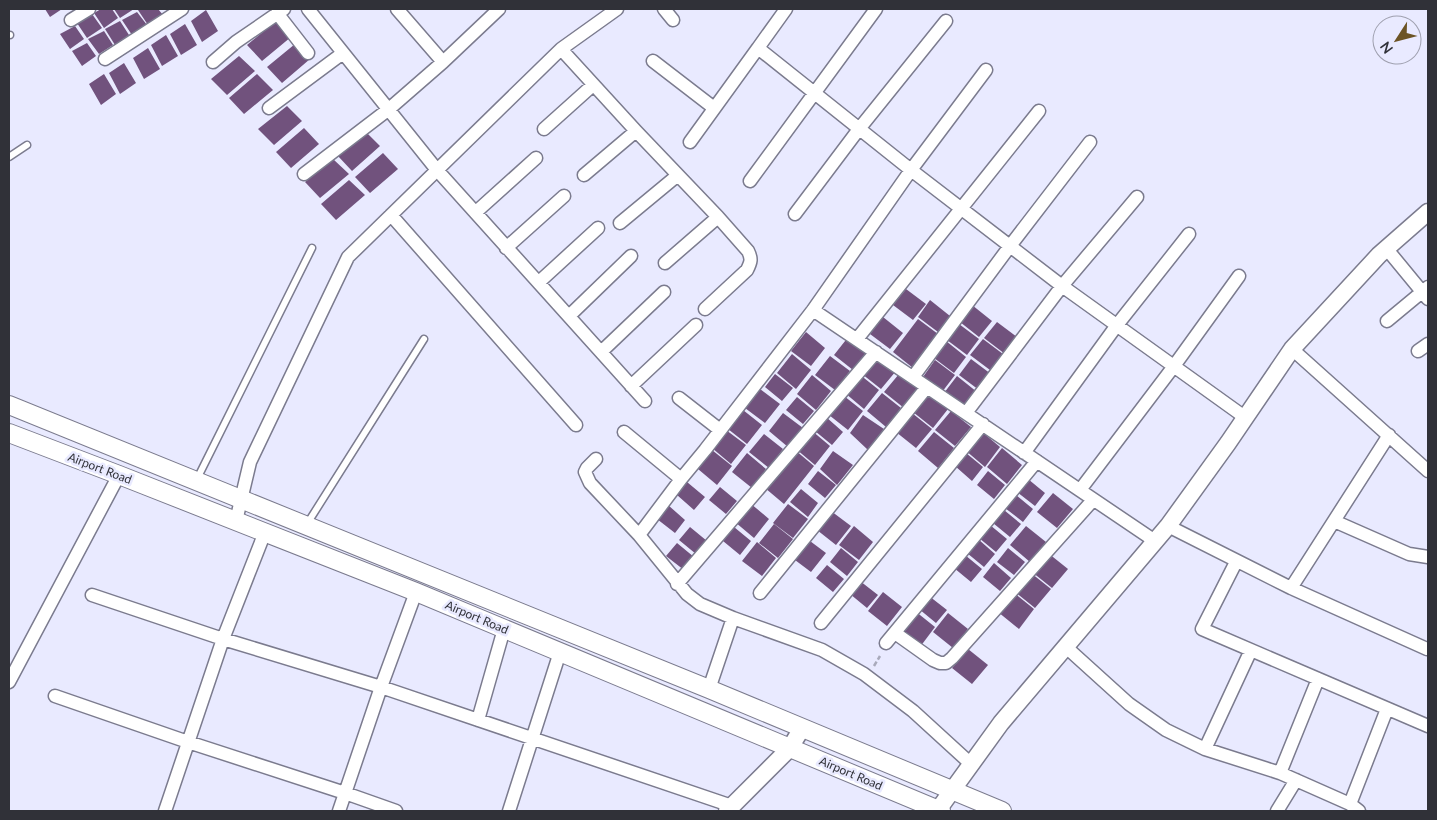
<svg xmlns="http://www.w3.org/2000/svg" width="1437" height="820" viewBox="0 0 1437 820" font-family="Lato,sans-serif">
  <rect width="100%" height="100%" fill="#e9eaff"/>
  <path fill="#71527d" d="M45 9H62L50 17Z
    M101 9H112L118 18 104 28 94 13Z
    M114 9H134L120 18Z
    M140 9H158L163 15 148 25 138 10Z
    M206 10 218 31 202 42 191 21Z
    M137 12 147 25 132 35 122 20Z
    M92 14 102 28 87 38 77 23Z
    M120 21 129 35 115 45 105 29Z
    M275 22 291 37 262 61 247 45Z
    M185 24 197 45 181 55 170 34Z
    M75 26 84 39 70 49 60 34Z
    M104 31 113 45 99 54 88 39Z
    M166 35 178 56 162 66 151 45Z
    M87 43 96 56 82 66 72 51Z
    M295 44 310 59 282 83 267 67Z
    M148 48 160 69 144 79 133 58Z
    M239 56 255 71 227 95 211 79Z
    M124 63 136 83 120 94 109 73Z
    M104 74 116 94 101 105 89 84Z
    M257 74 273 90 244 114 229 98Z
    M287 106 302 121 274 145 258 129Z
    M304 128 319 144 291 168 276 152Z
    M365 131 380 146 352 171 337 155Z
    M383 153 398 169 370 193 355 177Z
    M333 159 349 174 320 198 305 182Z
    M349 180 365 195 336 220 321 204Z
    M906 289 926 304 913 320 893 305Z
    M930 300 950 316 938 332 918 317Z
    M972 305 992 321 979 337 960 322Z
    M883 317 903 333 890 349 870 334Z
    M918 319 938 334 913 368 893 352Z
    M997 322 1017 337 1005 354 984 338Z
    M959 324 979 339 967 355 947 340Z
    M806 332 825 348 811 366 791 351Z
    M849 336 868 351 853 370 834 355Z
    M983 339 1003 354 990 370 970 355Z
    M946 341 966 357 954 373 934 358Z
    M792 354 811 370 796 389 777 373Z
    M876 355 896 371 881 389 862 374Z
    M830 356 850 371 835 390 815 375Z
    M971 359 991 374 979 390 959 375Z
    M935 360 955 375 942 392 923 377Z
    M775 374 793 388 782 401 765 387Z
    M859 374 879 390 864 409 845 393Z
    M899 374 919 389 904 408 884 392Z
    M812 375 831 391 816 410 797 394Z
    M957 376 977 392 964 408 944 393Z
    M760 389 780 404 765 423 745 408Z
    M882 393 901 408 886 427 867 411Z
    M929 393 948 409 933 428 913 412Z
    M844 396 863 411 848 430 829 415Z
    M797 397 814 411 803 424 786 410Z
    M743 410 762 425 747 444 728 429Z
    M951 411 971 427 955 446 935 430Z
    M783 413 803 428 788 447 769 431Z
    M912 413 932 429 916 448 896 432Z
    M863 415 884 429 868 450 850 433Z
    M826 417 843 432 832 445 815 431Z
    M726 430 746 445 731 464 712 448Z
    M811 430 830 446 815 465 796 449Z
    M981 431 1000 447 985 467 965 450Z
    M934 432 954 448 938 468 918 451Z
    M764 434 783 449 769 468 749 452Z
    M1002 448 1022 465 1007 484 987 467Z
    M712 450 732 466 717 485 698 469Z
    M795 450 814 466 784 504 765 488Z
    M833 451 853 465 837 485 820 469Z
    M747 453 766 469 752 488 732 472Z
    M966 453 983 467 972 481 955 466Z
    M818 471 836 485 825 498 808 484Z
    M988 471 1005 485 994 499 977 485Z
    M1028 479 1045 493 1035 506 1017 492Z
    M687 482 705 497 694 510 677 495Z
    M720 487 737 501 726 514 709 500Z
    M801 489 818 503 808 517 790 502Z
    M1053 493 1073 509 1057 528 1037 512Z
    M1016 495 1033 509 1023 522 1005 508Z
    M750 503 769 519 754 538 735 522Z
    M788 504 808 519 793 538 773 523Z
    M668 505 685 520 675 533 657 519Z
    M1004 510 1021 524 1010 537 993 523Z
    M831 511 851 526 836 545 817 530Z
    M774 524 793 539 778 558 759 543Z
    M990 525 1007 539 996 552 979 538Z
    M854 526 873 542 859 560 839 545Z
    M1026 526 1046 542 1030 562 1010 545Z
    M690 527 707 541 696 554 679 540Z
    M734 527 751 541 740 555 723 541Z
    M806 538 826 553 811 572 791 557Z
    M978 539 995 554 984 567 967 553Z
    M757 542 776 558 762 576 742 561Z
    M677 543 694 557 684 570 666 556Z
    M841 548 858 562 847 576 830 562Z
    M1008 548 1025 562 1014 575 997 562Z
    M1048 553 1068 569 1052 588 1032 572Z
    M965 555 982 569 971 582 954 568Z
    M994 563 1011 578 1000 591 983 577Z
    M827 565 844 579 833 592 816 578Z
    M1031 573 1051 589 1035 608 1015 592Z
    M860 581 878 595 867 608 850 594Z
    M883 592 902 607 887 626 868 611Z
    M1014 593 1034 609 1019 629 998 612Z
    M929 596 947 610 936 623 919 609Z
    M915 611 935 627 920 647 900 630Z
    M948 613 968 629 953 648 933 632Z
    M968 649 988 665 972 684 952 668Z"/>
  <g fill="none" stroke-linecap="round" stroke-linejoin="round">
    <defs>
      <path id="service" d="M9 35H10
        M9 157 27 145
        M197 479 312 248
        M307 524 424 339"/>
      <path id="minor" d="M308 9 437 170 645 401
        M397 9 443 62
        M664 9 673 20
        M277 13 308 53
        M71 20 89 9
        M758 48 786 9
        M561 49 617 9
        M105 59 182 9
        M653 61 714 108
        M213 62 236 42 284 9
        M269 108 343 53
        M544 129 593 85
        M690 142 758 48 911 170 1062 286 1246 418
        M304 174 389 109 443 62 499 9
        M584 175 636 131
        M750 181 876 9
        M476 212 536 158
        M795 214 859 129 946 21
        M391 215 576 425
        M620 223 678 175
        M506 248 564 196
        M1386 248 1428 299
        M665 263 718 217
        M539 282 598 228
        M813 310 1155 541
        M569 316 631 256
        M1387 321 1428 287
        M857 339 1039 111
        M1292 349 1428 471
        M1418 351 1428 344
        M601 352 664 292
        M913 377 1010 246 1090 142
        M631 386 696 325
        M679 398 720 430
        M966 413 1062 286 1137 197
        M624 432 681 479
        M1024 453 1117 325 1189 234
        M596 459 587 468 585 472 590 483 639 535 687 594 700 604 733 618 709 689
        M1080 490 1174 366 1239 276
        M236 521 250 462 348 257 561 49 636 131 718 217 748 251C752 259 751 262 747 270L705 309
        M1334 521 1409 554 1428 557
        M1168 526 1291 588 1427 649H1428
        M639 535 681 479 705 450 813 310 911 170 986 70
        M1236 562 1202 629 1428 726
        M677 584 876 352
        M1291 588 1389 435
        M760 593 927 387
        M92 595 223 639 381 687 732 806
        M733 618 822 650 864 674 913 711 971 764
        M821 623 983 424
        M895 633 933 660 940 663H946L952 658 1093 500
        M886 643 1037 461
        M1066 647 1129 704 1166 730 1205 749 1280 773 1350 804 1359 811
        M9 682 119 475
        M55 696 188 742 345 793 396 811
        M478 720 504 629
        M1205 749 1251 650
        M1280 773 1318 679
        M1350 804 1387 709
        M165 811 223 639 265 532
        M339 811 381 687 416 592
        M509 811 560 652
        M1277 811 1296 780"/>
      <path id="tertiary" d="M938 810 1001 723 1168 526 1228 443 1292 349 1379 255 1428 212
        M727 811 790 748 802 728"/>
      <path id="secondary" d="M9 405 709 689 1002 811
        M9 433 119 475 416 592 941 811"/>
    </defs>
    <use href="#service" stroke="#7b7b8e" stroke-width="9"/>
    <use href="#minor" stroke="#7b7b8e" stroke-width="15"/>
    <use href="#tertiary" stroke="#7b7b8e" stroke-width="19"/>
    <use href="#secondary" stroke="#7b7b8e" stroke-width="20"/>
    <path stroke="#a9aabb" stroke-width="2.5" stroke-dasharray="5 2.5" stroke-linecap="butt" d="M874 666 880 656"/>
    <use href="#service" stroke="#fff" stroke-width="6"/>
    <use href="#minor" stroke="#fff" stroke-width="12"/>
    <use href="#tertiary" stroke="#fff" stroke-width="16"/>
    <use href="#secondary" stroke="#fff" stroke-width="18"/>
  </g>
  <g text-anchor="middle" dominant-baseline="central" stroke-width="5" stroke-linejoin="round" paint-order="stroke">
    <g font-size="12" fill="#303138" stroke="#e9eaff">
      <text transform="translate(100 468) rotate(21)">Airport Road</text>
      <text transform="translate(477 617) rotate(23)">Airport Road</text>
      <text transform="translate(851 773) rotate(23)">Airport Road</text>
    </g>
  </g>
  <rect width="1437" height="820" fill="none" stroke="#303138" stroke-width="20"/>
  <g transform="translate(1397 40) rotate(234)"><circle r="24" fill="#e9eaff" stroke="#9fa0af"/>
  <path d="M0-4L9 19L0 12L-9 19Z" fill="#6c5425"/>
  <text y="-8" font-size="14" font-weight="bold" text-anchor="middle" fill="#303138">N</text>
  </g>
</svg>
